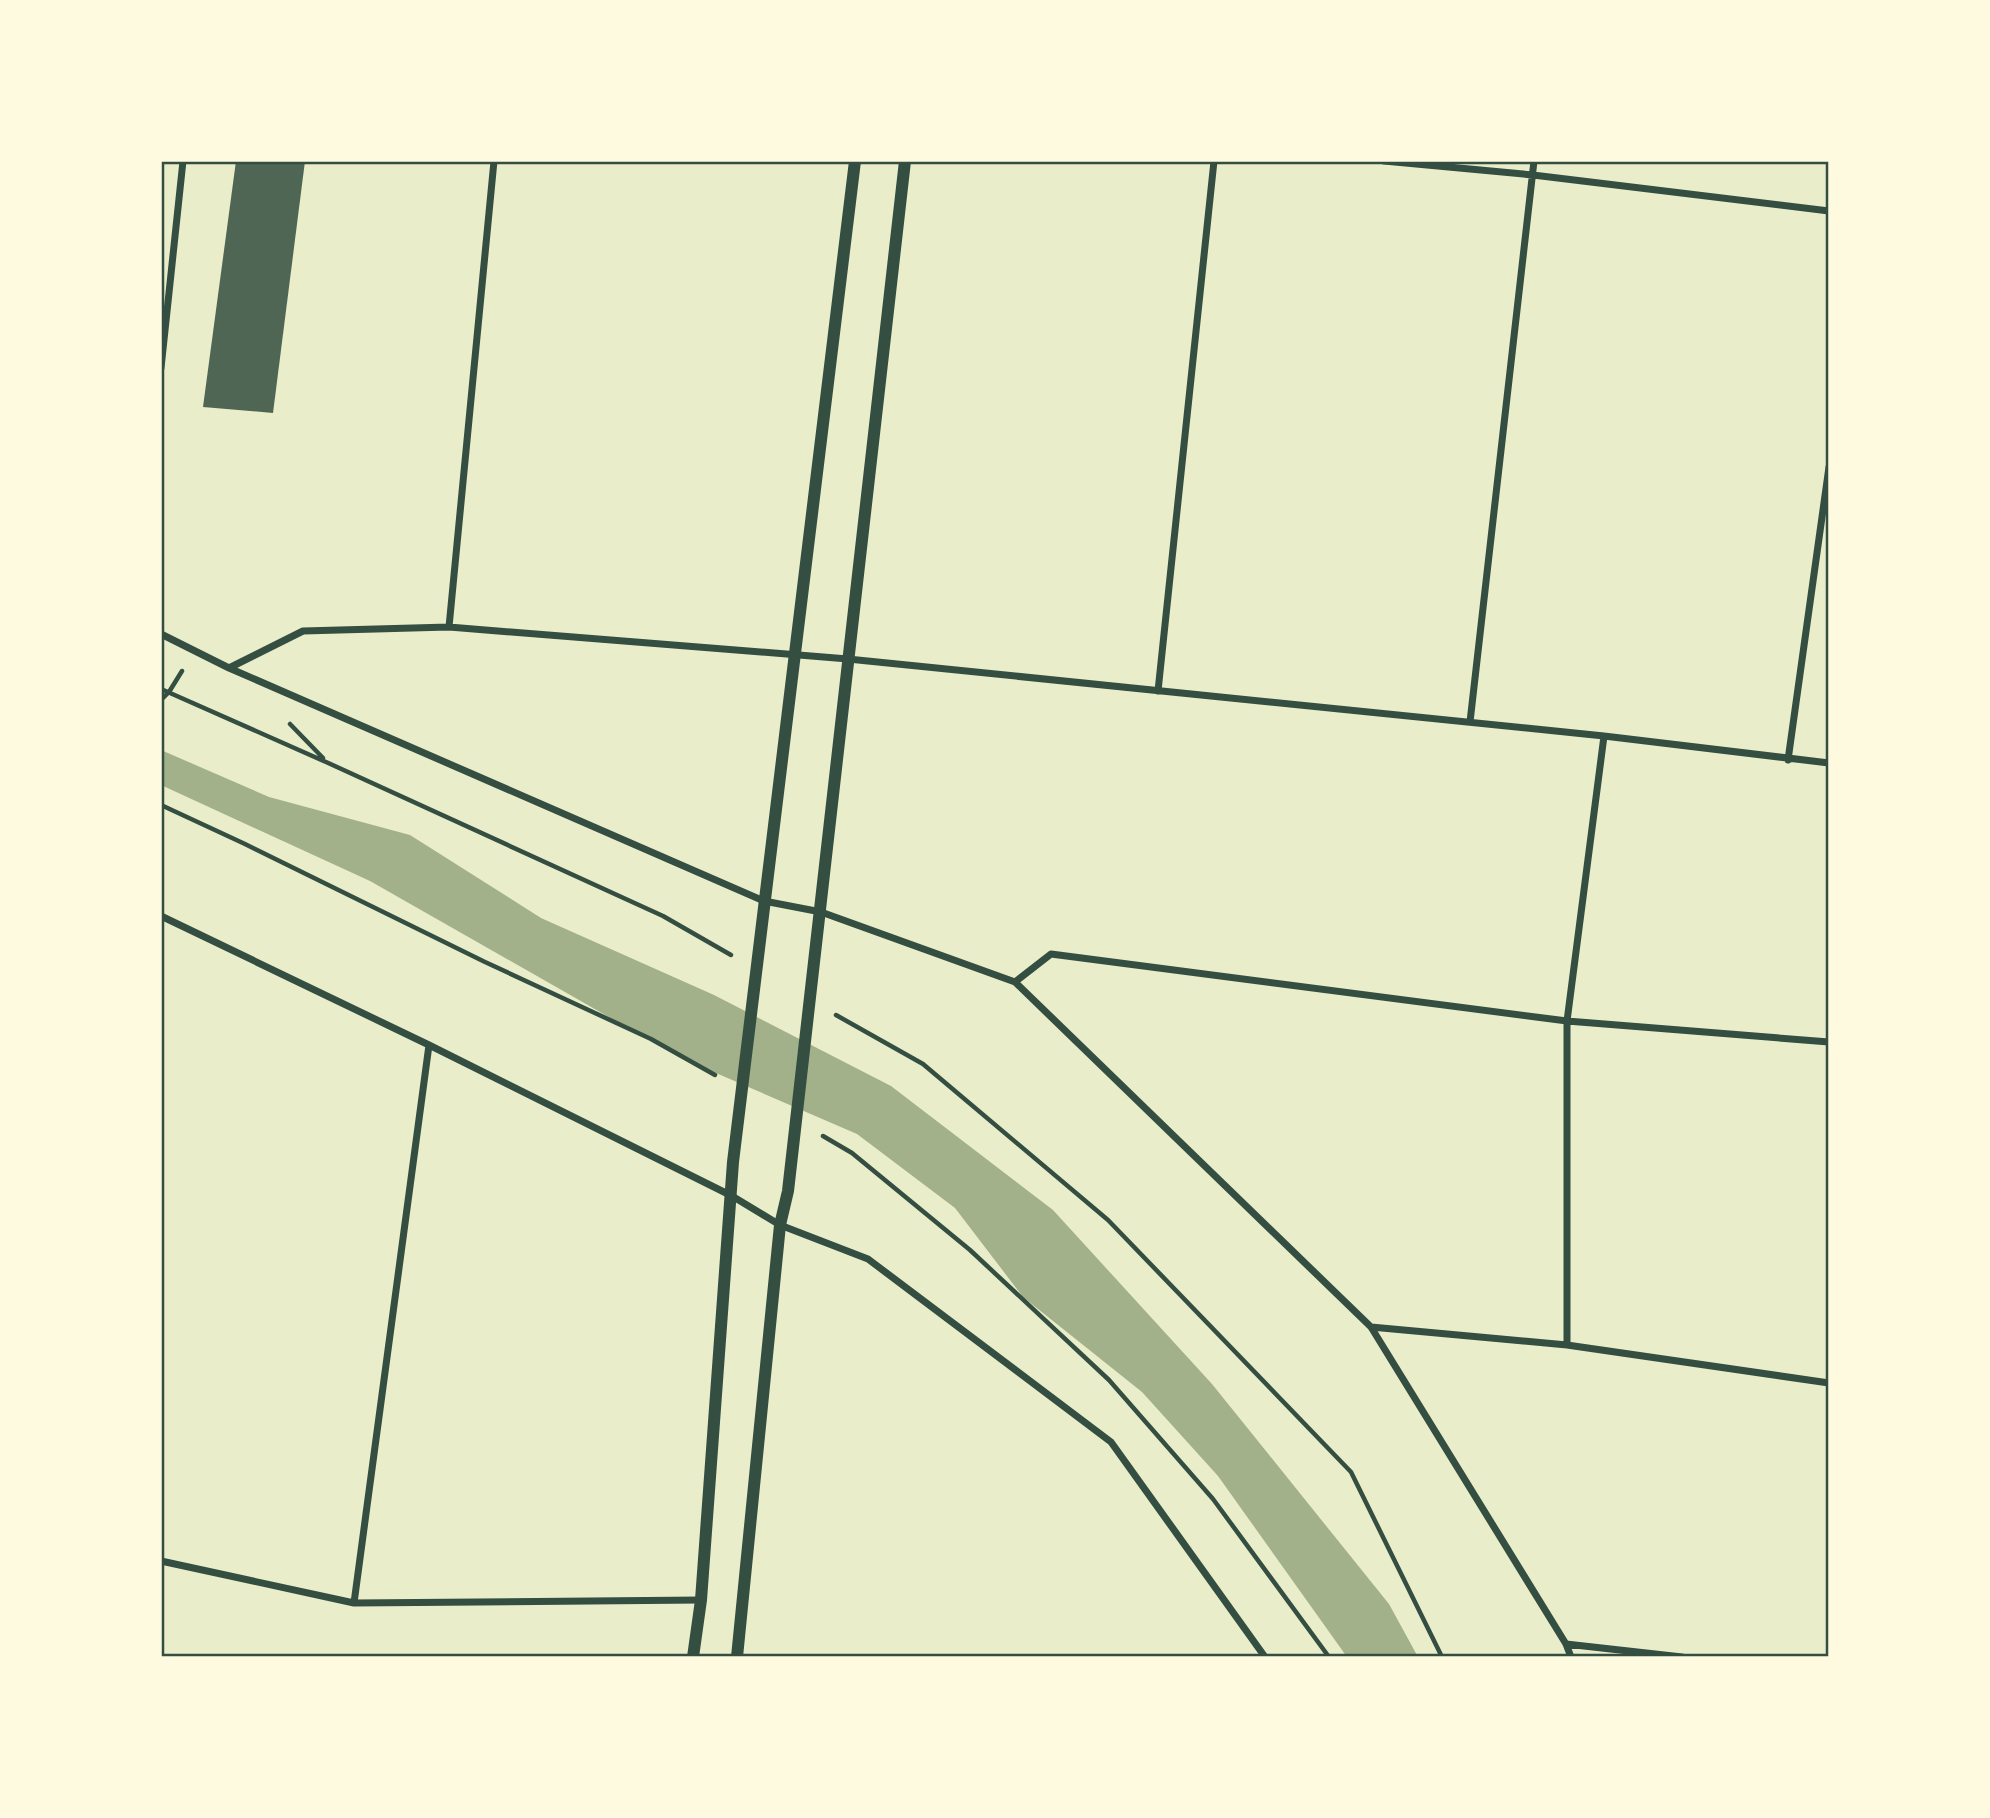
<svg xmlns="http://www.w3.org/2000/svg" width="1990" height="1818" viewBox="0 0 1990 1818" font-family="Literata,serif">
  <rect width="100%" height="100%" fill="#e9edc9"/>
  <path fill="#a3b18a" d="M161 750 269 797 410 835 541 918 714 995 891 1086 1053 1210 1212 1384 1389 1604 1418 1657H1347L1218 1476 1142 1392 1023 1297 955 1208 857 1134 679 1057 370 881 161 785Z"/>
  <path fill="#4f6655" d="M236 161H305L273 413 203 407Z"/>
  <g fill="none" stroke-linecap="round" stroke-linejoin="round">
    <path stroke="#344e41" stroke-width="4.5" d="M161 689 326 762 663 916 731 955
      M161 700 169 692 182 671
      M290 724 323 758
      M161 805 245 844 485 962 651 1039 715 1075
      M836 1015 923 1064 1108 1220 1351 1472 1442 1657
      M823 1136 852 1153 970 1250 1109 1380 1213 1499 1329 1657"/>
    <path stroke="#344e41" stroke-width="7" d="M1384 161 1533 175 1829 211
      M161 368 183 161
      M449 627 494 161
      M161 634 229 668 764 901 821 912 1015 982 1371 1327 1566 1644 1571 1657
      M229 668 303 631 449 627 848 659 1604 736 1829 763
      M1158 691 1214 161
      M1470 722 1534 161
      M1788 760 1829 467
      M161 916 429 1045 732 1196 780 1225 868 1259 1111 1442 1265 1657
      M1015 982 1051 954 1567 1021 1829 1042
      M1371 1327 1567 1345 1829 1383
      M1567 1345V1021L1604 736
      M161 1561 354 1603 701 1600
      M354 1603 429 1045
      M1566 1644 1682 1657"/>
    <path stroke="#344e41" stroke-width="12" d="M693 1657 701 1600 733 1162 855 161
      M737 1657 780 1225 788 1191 905 161"/>
  </g>
  <rect width="1990" height="1818" fill="none" stroke="#fefae0" stroke-width="326"/>
  <rect x="163" y="163" width="1664" height="1492" fill="none" stroke="#344e41" stroke-width="2.5"/>
</svg>
